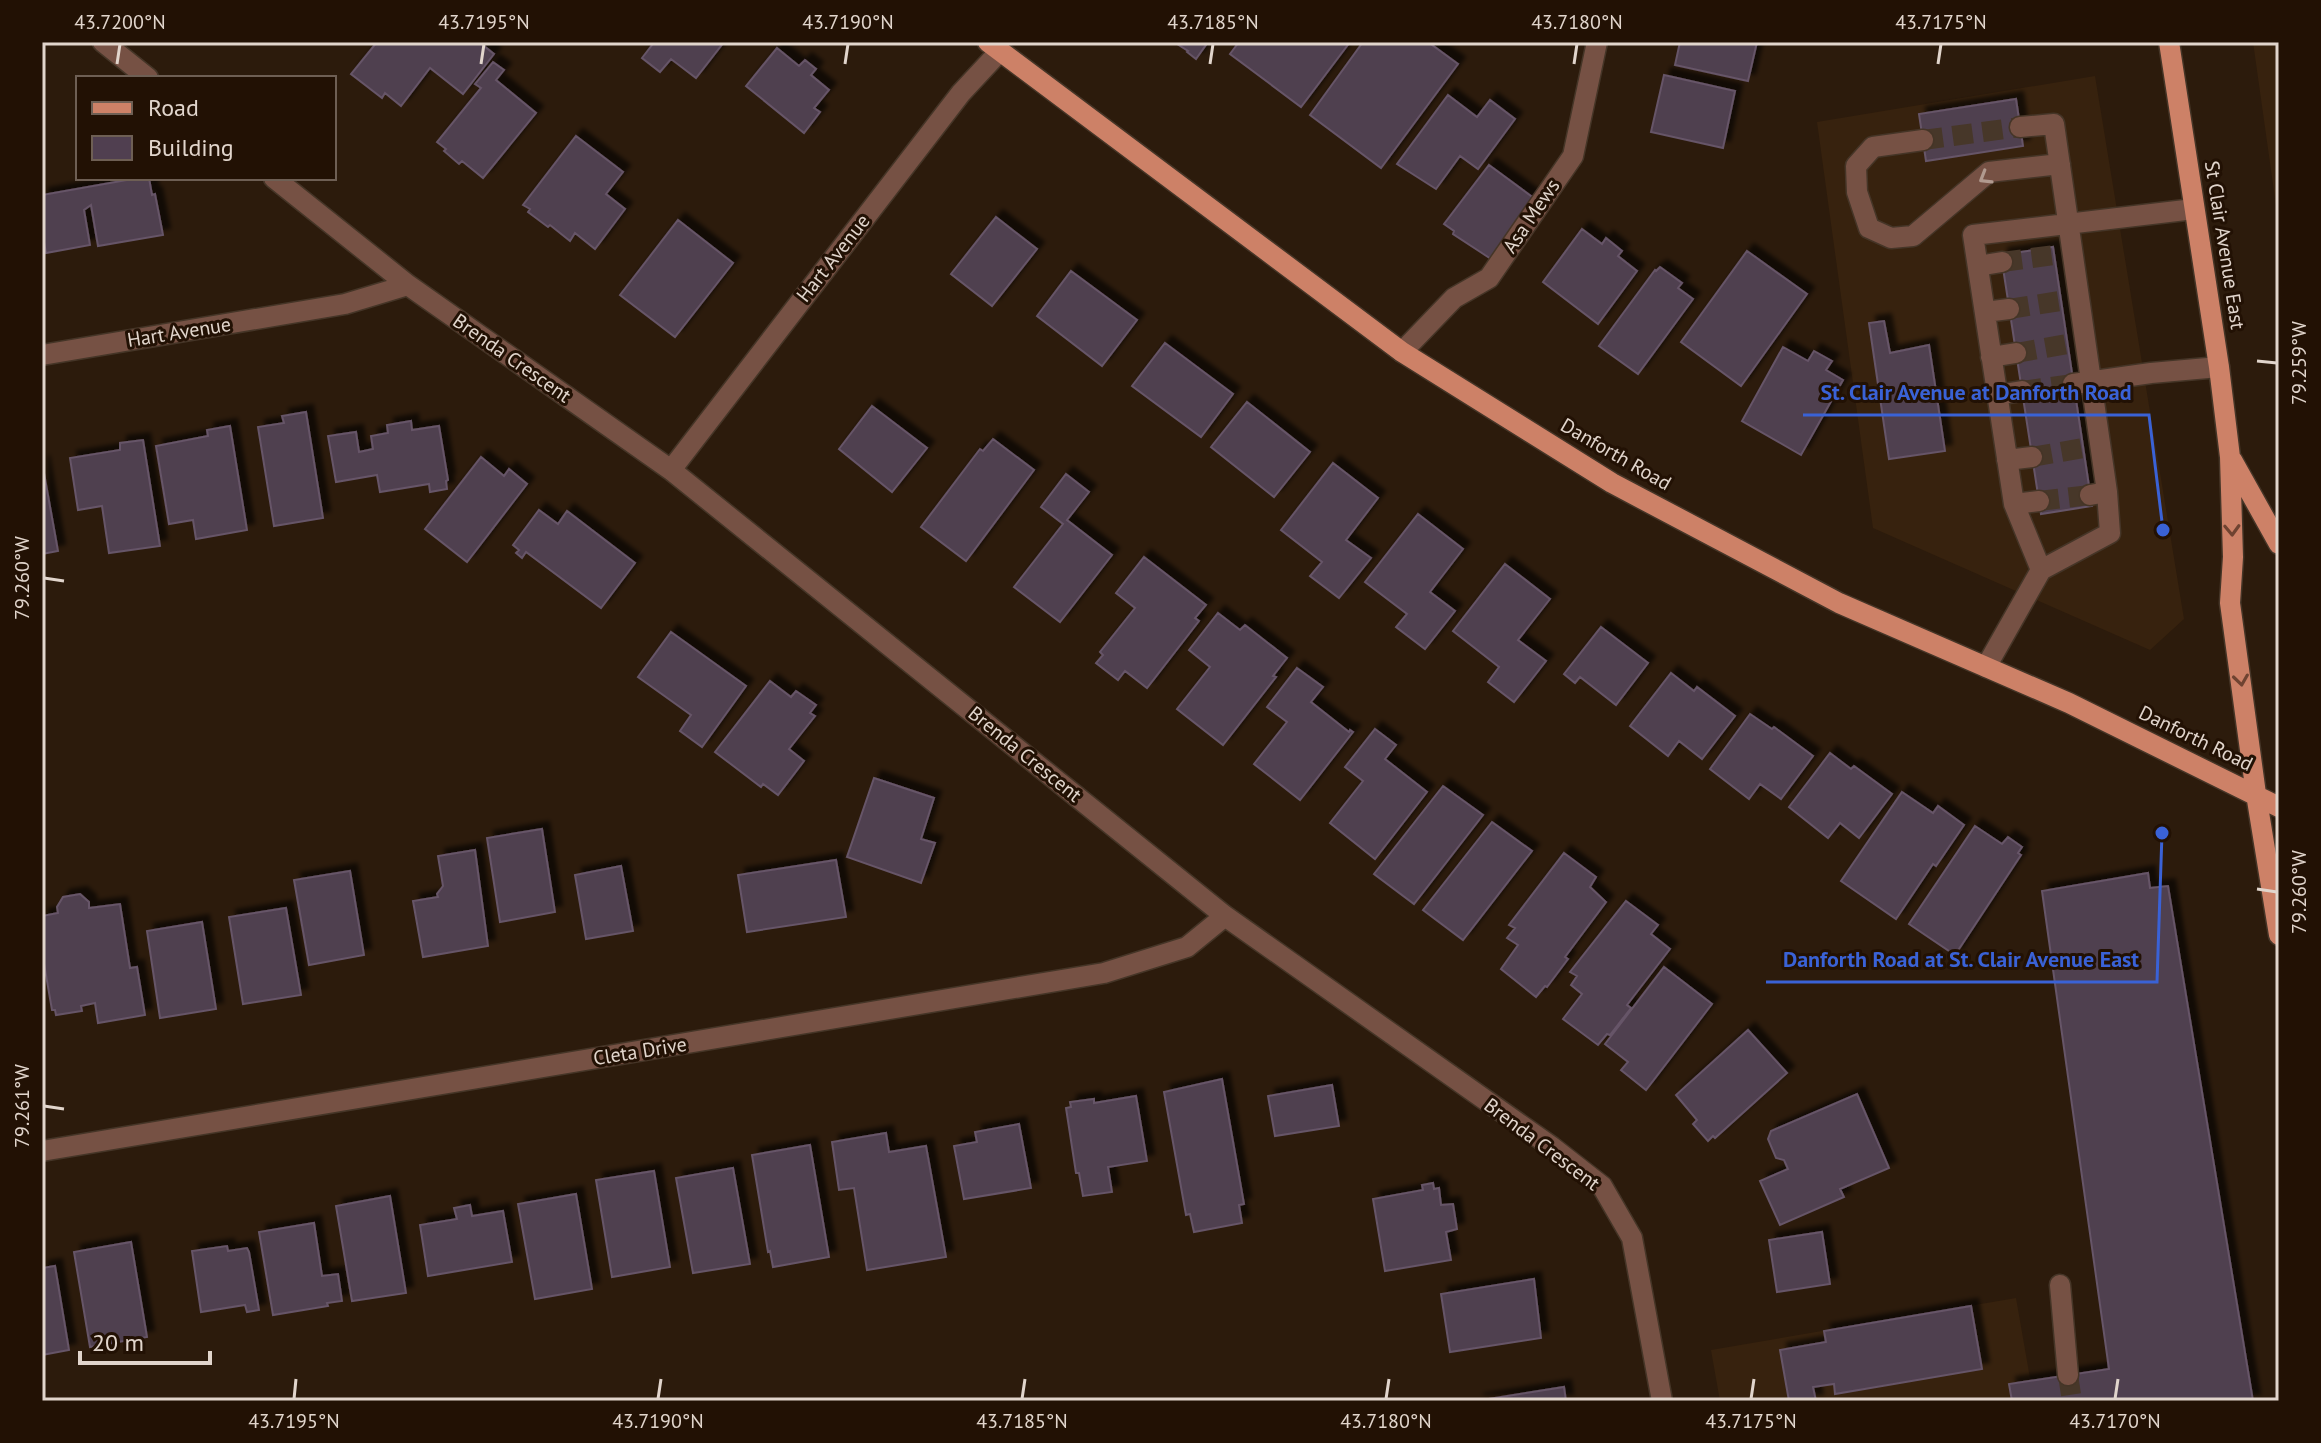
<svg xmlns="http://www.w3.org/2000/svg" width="2321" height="1443" viewBox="0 0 2321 1443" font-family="'PT Sans',sans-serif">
  <defs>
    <filter id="shadow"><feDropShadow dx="7" dy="-7" stdDeviation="2" flood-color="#0009"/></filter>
  </defs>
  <rect width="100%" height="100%" fill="#2c1b0c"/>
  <path fill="#37220e" d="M2253 42H2279V227Z
    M2095 76 2184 619 2150 650 1873 528 1817 122Z
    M2016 1298 2034 1401H1720L1711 1350Z"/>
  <path fill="#503f50" stroke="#665567" stroke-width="2" filter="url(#shadow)" d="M377 42H479L494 54 463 94 430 68 401 106 385 93 382 98 351 74Z
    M649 42H724L696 78 671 59 660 72 642 58 652 45Z
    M1174 42H1208L1196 59 1187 52 1188 51Z
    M1239 42H1350L1301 107 1230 54Z
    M1363 42H1428L1458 64 1381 168 1310 115Z
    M1680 42H1757L1748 81 1675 65Z
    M777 48 799 66 805 60 816 69 811 75 829 90 814 108 820 112 804 133 746 86Z
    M493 62 504 70 496 80 536 113 483 178 462 161 459 164 444 151 446 149 437 142 481 88 475 84Z
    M1664 75 1735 91 1723 148 1651 132Z
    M1448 95 1477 117 1490 100 1515 119 1478 169 1460 156 1436 189 1397 164Z
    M2016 99 2023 146 1926 161 1919 114Z
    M576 136 623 172 606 194 625 209 595 249 575 233 570 241 550 225 548 227 528 212 530 209 523 205Z
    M1489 165 1535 199 1491 259 1453 234 1454 231 1444 224Z
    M138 178H149L152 195 155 194 163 235 98 246 91 205 84 210 90 245 46 253 42 231V195Z
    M996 217 1037 249 992 306 951 274Z
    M678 220 733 263 675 337 620 295Z
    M1582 229 1602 244 1606 238 1622 251 1618 256 1637 271 1598 324 1543 282Z
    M2053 247 2092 506 2041 514 2001 255Z
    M1747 251 1807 294 1741 386 1681 342Z
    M1660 267 1682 283 1678 288 1693 299 1638 374 1599 346 1655 270 1656 271Z
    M1071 271 1137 320 1102 366 1037 316Z
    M1884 321 1890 353 1929 345 1945 451 1889 459 1869 323Z
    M1165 343 1233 394 1201 437 1132 386Z
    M1783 347 1808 361 1814 351 1832 361 1826 370 1843 380 1801 455 1742 421Z
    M1247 402 1310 452 1274 497 1211 447Z
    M872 406 927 448 892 492 839 449Z
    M306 412 323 518 274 526 258 427 284 423 282 416Z
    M411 421 412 430 439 426 448 480 446 481 447 489 430 492 429 484 380 492 377 475 336 482 328 436 356 432 359 452 373 449 371 436 388 433 387 425Z
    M230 426 247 530 196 539 193 520 169 524 156 446 208 436 207 430Z
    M993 439 1034 470 966 561 921 527 980 449 983 451Z
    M143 440 160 546 109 553 102 506 78 510 70 458 120 450V443Z
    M481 457 504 476 509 469 527 484 467 562 425 529Z
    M42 462 58 551 42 554Z
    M1333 463 1378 498 1346 540 1371 558 1339 598 1310 576 1322 562 1281 530Z
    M1066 474 1089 492 1067 520 1112 555 1060 622 1014 587 1063 524 1041 507Z
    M539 510 558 524 567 511 635 563 601 608 526 552 522 558 516 553 519 550 513 545Z
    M1418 514 1463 549 1430 592 1455 611 1425 649 1396 627 1407 614 1365 582Z
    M1144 557 1206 605 1195 618 1199 621 1147 688 1125 671 1118 680 1096 663 1103 655 1100 652 1135 608 1116 593Z
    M1505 564 1550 599 1518 640 1546 661 1514 702 1488 682 1499 667 1453 631Z
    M1218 613 1240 630 1245 625 1287 658 1273 676 1276 677 1223 745 1177 709 1210 667 1189 650Z
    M1601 627 1648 663 1616 705 1580 677 1575 683 1564 674Z
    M671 632 746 686 702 747 680 731 691 715 638 677Z
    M1297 668 1323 687 1311 702 1349 732 1350 730 1353 732 1300 800 1254 764 1287 722 1267 707Z
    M1671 673 1694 691 1697 687 1735 716 1702 759 1679 741 1668 756 1630 726Z
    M770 681 791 697 796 691 816 705 810 713 815 716 789 749 804 761 778 795 763 784 761 787 715 752Z
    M1750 714 1772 729 1774 727 1813 756 1781 799 1760 784 1749 799 1710 769Z
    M1375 729 1396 745 1385 759 1427 792 1375 859 1330 823 1363 781 1345 767Z
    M1830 753 1851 769 1854 766 1892 794 1859 838 1840 823 1828 838 1789 807Z
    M874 778 934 798 921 839 935 843 921 883 847 857Z
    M1443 786 1483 815 1414 904 1374 874Z
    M1902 792 1933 813 1938 806 1964 825 1936 866 1933 864 1896 919 1841 881Z
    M1492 822 1532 851 1463 940 1423 910Z
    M1975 826 2002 844 2008 837 2022 847 2018 853 2021 855 1955 955 1909 924Z
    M542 829 555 912 500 922 487 838Z
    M475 850 488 946 423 957 413 901 438 897 437 894 443 886 438 856Z
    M1564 853 1596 877 1590 887 1606 902 1565 957 1568 959 1547 987 1545 986 1536 997 1501 969 1518 945 1507 938 1515 928 1509 925Z
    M836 860 846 917 747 932 738 875Z
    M621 866 633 931 586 939 575 875Z
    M350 871 364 955 309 965 294 880Z
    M2148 873 2150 888 2168 886 2253 1401H2012L2009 1384 2109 1369 2042 891Z
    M80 894 89 902V908L120 904 130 968 137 967 145 1015 98 1023 95 1003 81 1006 82 1011 56 1015 55 1010H52L42 952V916L58 913 57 907 63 897Z
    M1626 901 1658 925 1651 934 1670 949 1627 1005 1631 1008 1610 1035 1607 1034 1598 1045 1563 1019 1582 994 1571 985 1577 976 1570 972Z
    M286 908 301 995 243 1004 229 917Z
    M202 922 216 1009 160 1018 147 931Z
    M1664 967 1712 1004 1646 1090 1621 1070 1628 1062 1605 1044Z
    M1748 1030 1787 1073 1715 1138 1713 1136 1708 1141 1693 1124 1697 1120 1676 1095Z
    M1222 1079 1244 1204 1239 1205 1242 1223 1194 1232 1190 1214 1186 1215 1164 1092Z
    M1332 1085 1339 1126 1275 1136 1268 1096Z
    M1857 1094 1889 1168 1840 1189 1844 1197 1780 1225 1760 1181 1788 1169 1784 1160 1776 1158 1768 1139 1771 1131Z
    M1136 1096 1147 1161 1108 1167 1112 1192 1083 1196 1079 1173H1076L1066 1108 1071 1107 1070 1102 1094 1099V1103Z
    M1019 1124 1031 1188 964 1199 954 1146 977 1142 975 1132Z
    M886 1133 889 1152 926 1146 946 1257 867 1270 854 1188 839 1190 832 1142Z
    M810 1145 829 1257 773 1267 770 1251 768 1252 752 1155Z
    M733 1168 750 1264 693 1273 676 1178Z
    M654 1171 670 1267 612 1277 596 1180Z
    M1433 1183 1434 1189 1439 1188 1441 1205 1453 1204 1457 1229 1446 1232 1451 1260 1385 1271 1373 1199 1423 1190 1422 1185Z
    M576 1194 592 1289 535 1299 518 1204Z
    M390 1196 406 1293 352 1301 336 1206Z
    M470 1205 472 1216 503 1211 512 1262 428 1276 420 1225 457 1219 454 1208Z
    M314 1223 322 1276 338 1274 342 1301 327 1303 328 1306 273 1315 259 1232Z
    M1822 1232 1830 1284 1777 1292 1769 1240Z
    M131 1242 147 1337 90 1347 74 1252Z
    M227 1246 228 1251 247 1248 249 1252 259 1310 247 1312 245 1305 201 1312 192 1251Z
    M55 1266 69 1350 42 1355V1268Z
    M1534 1279 1541 1338 1450 1352 1441 1294Z
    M1971 1306 1982 1369 1835 1394 1834 1384 1813 1387 1816 1401H1789L1780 1350 1826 1342 1824 1331Z
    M1564 1387 1566 1401H1476Z"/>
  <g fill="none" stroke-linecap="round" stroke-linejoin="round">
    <path stroke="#473729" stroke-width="20" stroke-dasharray="20 10" stroke-linecap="butt" d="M1923 140 2020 127
      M2002 262 2054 255
      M2009 309 2060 301
      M2016 353 2067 344
      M2022 391 2073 384
      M2032 457 2083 448
      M2039 501 2090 495
      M2068 1375 2072 1401"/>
    <defs>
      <path id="minor" d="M103 42 148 78
        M2020 127 2054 124 2107 492 2090 495
        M1923 140 1873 147 1856 166 1857 192 1869 228 1891 238 1913 236 1989 172 2060 164
        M274 178 408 285 671 470 1225 916 1552 1147 1602 1186 1632 1238 1662 1401
        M1978 266 2002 262
        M1985 312 2009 309
        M1402 352 1454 298 1489 278 1573 156 1597 42
        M42 355 345 304 408 285
        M1991 357 2016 353
        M2073 384 2151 373 2219 367
        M1997 395 2022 391
        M2007 460 2032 457
        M671 470 961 93 1000 51
        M2014 504 2039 501
        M2041 570 2110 533 2107 492
        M1986 667 2041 570 2014 504 1973 235 2194 209
        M42 1151 1104 973 1187 947 1225 916
        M2060 1285 2068 1375"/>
      <path id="major" d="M988 42 1402 352 1612 483 1839 603 2069 703 2279 807
        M2169 42 2219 367 2230 457 2233 557 2230 603 2256 794 2279 935
        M2232 460 2279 544"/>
    </defs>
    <use href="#minor" stroke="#453527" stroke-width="23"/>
    <use href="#major" stroke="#453527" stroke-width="23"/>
    <use href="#minor" stroke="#765144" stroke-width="20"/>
    <use href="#major" stroke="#cd8167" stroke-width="20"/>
  </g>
  <defs><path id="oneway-chevron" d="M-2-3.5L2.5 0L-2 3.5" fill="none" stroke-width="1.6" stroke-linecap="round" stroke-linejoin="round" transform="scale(2)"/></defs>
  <use stroke="#b19a8f" href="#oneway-chevron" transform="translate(1985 178) rotate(149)"/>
  <g stroke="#6f4331">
    <use href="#oneway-chevron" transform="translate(2232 530) rotate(88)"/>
    <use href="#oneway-chevron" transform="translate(2241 680) rotate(82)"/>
  </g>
  <path fill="none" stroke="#e1d5cc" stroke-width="3" d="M117 64 120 44M481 64 484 44M845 64 848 44M1210 64 1213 44M1574 64 1577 44M1938 64 1941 44M2257 361 2277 363M44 578 64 581M2257 889 2277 892M44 1106 64 1109M294 1399 296 1379M658 1399 661 1379M1022 1399 1025 1379M1386 1399 1389 1379M1751 1399 1754 1379M2115 1399 2118 1379"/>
  <g text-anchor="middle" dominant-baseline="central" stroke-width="6" stroke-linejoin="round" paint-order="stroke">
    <g font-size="20" fill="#e1d5cc" stroke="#221104">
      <text transform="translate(1531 216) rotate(-56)">Asa Mews</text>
      <text transform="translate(2225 245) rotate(81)">St Clair Avenue East</text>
      <text transform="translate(833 258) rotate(-52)">Hart Avenue</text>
      <text transform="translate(179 332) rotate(-9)">Hart Avenue</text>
      <text transform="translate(512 358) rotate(35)">Brenda Crescent</text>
      <text transform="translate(1616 454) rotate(30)">Danforth Road</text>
      <text transform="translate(2196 738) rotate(26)">Danforth Road</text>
      <text transform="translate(1025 754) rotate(39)">Brenda Crescent</text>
      <text transform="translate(640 1051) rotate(-9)">Cleta Drive</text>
      <text transform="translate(1542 1144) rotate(37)">Brenda Crescent</text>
    </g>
  </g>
  <path fill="none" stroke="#3a62d6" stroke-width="3" d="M2163 530L2149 415H1803M2162 833L2157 982H1766"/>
  <g fill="#3a62d6" stroke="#221104" stroke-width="3">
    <circle cx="2163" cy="530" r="8"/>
    <circle cx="2162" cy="833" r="8"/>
  </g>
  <g font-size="22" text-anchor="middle" font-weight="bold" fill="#3a62d6" stroke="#221104" stroke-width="6" stroke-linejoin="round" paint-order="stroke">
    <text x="1976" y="400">St. Clair Avenue at Danforth Road</text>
    <text x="1961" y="967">Danforth Road at St. Clair Avenue East</text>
  </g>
  <rect width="2321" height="1443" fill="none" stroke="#221104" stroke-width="88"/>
  <rect x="76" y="76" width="260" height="104" fill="#221104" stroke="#6e5f54" stroke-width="2"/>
  <rect x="92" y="102" width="40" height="12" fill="#cd8167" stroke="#6e5f54" stroke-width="2"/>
  <text x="148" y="116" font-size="24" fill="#e1d5cc">Road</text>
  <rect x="92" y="136" width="40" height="24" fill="#503f50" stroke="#6e5f54" stroke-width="2"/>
  <text x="148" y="156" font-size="24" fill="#e1d5cc">Building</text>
  <path d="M80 1351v12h130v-12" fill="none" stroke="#e1d5cc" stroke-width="4"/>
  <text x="92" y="1351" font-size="24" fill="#e1d5cc" stroke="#221104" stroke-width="6" paint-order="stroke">20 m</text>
  <rect x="44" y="44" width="2233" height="1355" fill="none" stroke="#e1d5cc" stroke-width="3"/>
  <g font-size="20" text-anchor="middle" fill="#e1d5cc">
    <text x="120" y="29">43.7200°N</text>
    <text x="484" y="29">43.7195°N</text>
    <text x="848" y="29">43.7190°N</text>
    <text x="1213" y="29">43.7185°N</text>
    <text x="1577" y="29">43.7180°N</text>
    <text x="1941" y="29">43.7175°N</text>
    <text transform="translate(2299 363) rotate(-90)" y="7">79.259°W</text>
    <text transform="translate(22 578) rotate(-90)" y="7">79.260°W</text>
    <text transform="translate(2299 892) rotate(-90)" y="7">79.260°W</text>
    <text transform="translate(22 1106) rotate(-90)" y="7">79.261°W</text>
    <text x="294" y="1428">43.7195°N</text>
    <text x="658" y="1428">43.7190°N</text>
    <text x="1022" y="1428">43.7185°N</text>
    <text x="1386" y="1428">43.7180°N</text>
    <text x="1751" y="1428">43.7175°N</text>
    <text x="2115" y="1428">43.7170°N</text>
  </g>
</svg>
